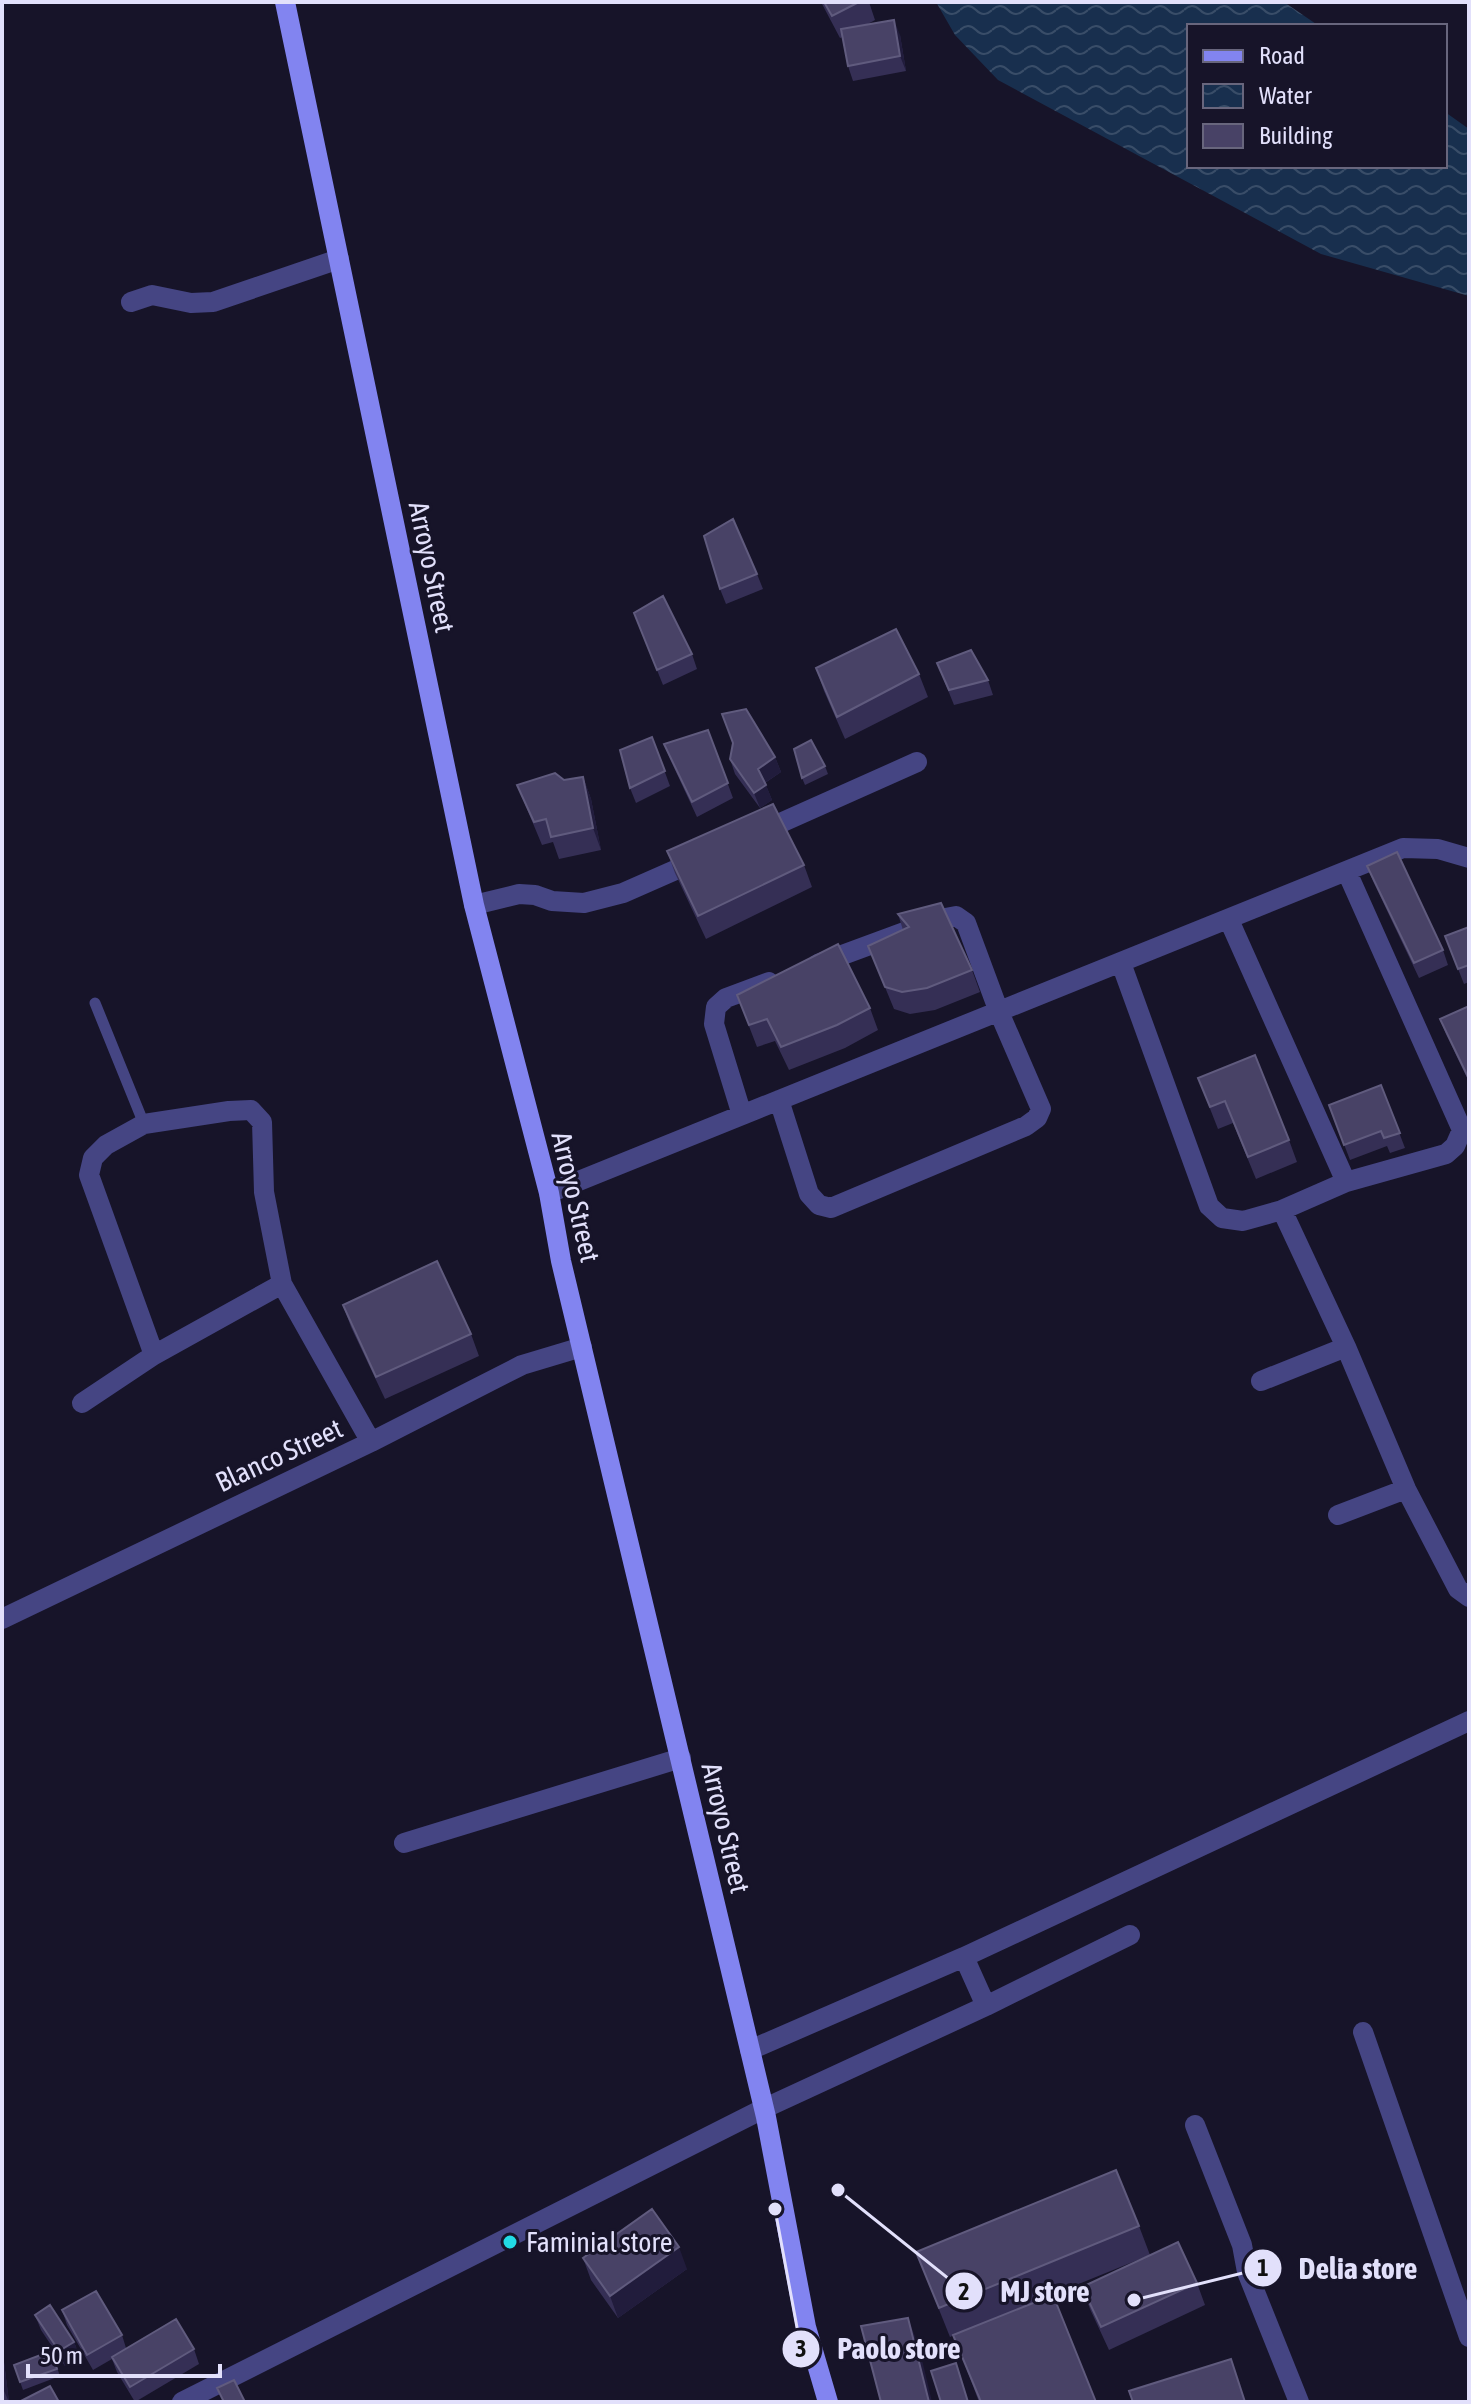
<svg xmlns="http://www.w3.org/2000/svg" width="1471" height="2404" viewBox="0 0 1471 2404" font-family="'Asap Condensed',sans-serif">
  <defs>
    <pattern id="water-waves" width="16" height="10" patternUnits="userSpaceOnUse" patternTransform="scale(2)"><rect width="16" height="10" fill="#182f4e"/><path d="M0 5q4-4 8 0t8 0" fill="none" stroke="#394d68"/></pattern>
  </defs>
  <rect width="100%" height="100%" fill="#171429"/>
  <path fill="url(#water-waves)" d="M936 2H1284L1319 26H1189V166H1445V112L1469 129V296L1321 254 998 80 955 35Z"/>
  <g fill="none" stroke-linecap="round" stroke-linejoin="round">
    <path stroke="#454583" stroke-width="11" d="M95 1003 144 1124"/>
    <path stroke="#454583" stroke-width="20" d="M131 302 152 295 191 303 213 302 339 259
      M760 832 917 762
      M474 905 519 894 535 895 552 901 584 903 623 893 698 860
      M1229 920 1346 1182
      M1121 963 1209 1206 1222 1218 1243 1221 1282 1210 1346 1182 1446 1154 1455 1146 1462 1130 1347 872
      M779 1100 809 1194 819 1205 831 1208 1026 1126 1037 1118 1041 1109 999 1012 966 923 956 916 940 919 818 964
      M742 1115 714 1024 716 1007 726 998 769 982
      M549 1193 1403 848 1438 849 1469 858
      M1282 1210 1346 1347 1406 1489 1458 1589 1469 1597
      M154 1355 89 1175 93 1158 106 1145 144 1124 229 1111 251 1110 262 1122 264 1192 282 1284 371 1442
      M1261 1381 1346 1347
      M82 1403 154 1355 282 1284
      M1338 1515 1406 1489
      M2 1619 371 1442 522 1365 582 1347
      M404 1843 681 1758
      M964 1957 986 2006
      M1363 2032 1469 2337
      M750 2050 964 1957 1469 1721
      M1195 2125 1242 2245 1247 2272 1299 2402
      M182 2402 763 2109 986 2006 1130 1935"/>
    <path stroke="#8284f0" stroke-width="20" d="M285 2 474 905 549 1193 561 1261 750 2050 766 2117 806 2327 828 2402"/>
  </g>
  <path fill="#352f55" d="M821 2H869L875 20 866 25 900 35 906 71 853 81 848 66 843 37 840 38Z
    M757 574 763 589 726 604 720 589Z
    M634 613 692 654 697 669 663 685Z
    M937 663 988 680 993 695 954 705Z
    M816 668 919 674 928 697 845 739 824 691Z
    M708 730 733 798 697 817 670 759 664 744Z
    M652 737 670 786 636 803 630 788Z
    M775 757 781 772 765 783 772 800 760 808 735 774 730 759Z
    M825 766 828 774 805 785 802 778Z
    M583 777 591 799 601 850 559 859 553 842 542 845 517 785 564 780Z
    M667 851 804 865 812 887 706 939 675 873Z
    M1367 866 1443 950 1448 965 1419 978 1373 881Z
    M898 914 972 970 980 992 935 1010 910 1014 894 1009 868 946 903 930Z
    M1469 927V982L1464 984 1445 936Z
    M737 995 870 1008 878 1030 845 1048 789 1070 775 1041 757 1047Z
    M1469 1006V1082L1446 1034 1440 1019Z
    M1198 1078 1289 1140 1297 1162 1256 1179 1233 1123 1218 1129Z
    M1381 1085 1405 1148 1390 1153 1387 1146 1350 1160 1329 1105Z
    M343 1305 471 1334 479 1356 385 1399 351 1327Z
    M1139 2226 1150 2255 995 2318 1096 2402H979L954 2335 950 2337 916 2252Z
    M583 2258 687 2269 618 2318 591 2280Z
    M1197 2283 1205 2305 1109 2350 1090 2309 1082 2287Z
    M62 2310 122 2335 126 2348 194 2349 199 2364 135 2402 117 2372 112 2359 93 2370 67 2325Z
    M35 2315 74 2342 80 2357 65 2366 41 2330Z
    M2 2350 3 2354 9 2402H2Z
    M51 2351 60 2376 23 2390 14 2365Z"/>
  <path fill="#211c3c" d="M894 20 900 35 906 71 900 56Z
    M775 757 781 772 763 784 758 769Z
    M583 777 591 799 601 850 593 828Z
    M766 785 772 800 760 808 754 793Z
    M679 2247 687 2269 618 2318 610 2296Z
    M908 2318 919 2347 932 2402H929Z
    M74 2342 80 2357 65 2366 59 2351Z
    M2 2350 3 2354 9 2402 4 2391 2 2372Z"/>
  <path fill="#484266" stroke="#605b7e" stroke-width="2" d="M824 2H859L832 16Z
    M894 20 900 56 848 66 841 29Z
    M733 519 757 574 720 589 704 536Z
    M663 596 692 654 657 670 634 613Z
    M896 629 919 674 837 717 816 668Z
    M971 650 988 680 949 690 937 663Z
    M746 709 775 757 758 769 766 785 754 793 730 759 733 743 722 714Z
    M708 730 728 783 692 802 664 744Z
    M652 737 665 771 630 788 620 750Z
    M811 740 825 766 802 778 794 749Z
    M555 773 564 780 583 777 593 828 551 837 546 819 534 822 517 785Z
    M773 804 804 865 698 916 667 851Z
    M1397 852 1443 950 1414 963 1367 866Z
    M941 903 972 970 927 988 902 992 885 987 868 946 909 927 898 914Z
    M1469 927V965L1458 969 1445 936Z
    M838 944 870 1008 837 1025 781 1047 767 1019 749 1025 737 995Z
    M1469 1006V1079L1440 1019Z
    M1255 1055 1289 1140 1248 1157 1225 1101 1210 1107 1198 1078Z
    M1381 1085 1400 1133 1384 1138 1381 1131 1344 1145 1329 1105Z
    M437 1261 471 1334 376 1377 343 1305Z
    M1116 2170 1139 2226 939 2308 916 2252Z
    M652 2209 679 2247 610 2296 583 2258Z
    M1178 2242 1197 2283 1101 2327 1082 2287Z
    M96 2291 122 2335 87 2355 62 2310Z
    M1053 2295 1096 2402H981L953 2335Z
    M50 2305 74 2342 59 2351 35 2315Z
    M908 2318 929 2402H881L861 2326Z
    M176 2319 194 2349 130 2387 112 2357Z
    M51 2351 57 2369 20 2382 14 2365Z
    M1231 2359 1245 2402H1133L1129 2391Z
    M956 2363 968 2402H941L931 2371Z
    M234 2380 245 2402H224L217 2388Z
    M50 2386 59 2402H19Z"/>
  <circle fill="#22dae5" stroke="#171429" stroke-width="3" cx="510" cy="2242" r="8"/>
  <g text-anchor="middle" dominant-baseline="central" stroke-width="6" stroke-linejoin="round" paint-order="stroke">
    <g font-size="28" fill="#e2e0fb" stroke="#171429">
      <text transform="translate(432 567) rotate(78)">Arroyo Street</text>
      <text transform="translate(576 1197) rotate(77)">Arroyo Street</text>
      <text transform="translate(279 1455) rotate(-25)">Blanco Street</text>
      <text transform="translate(726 1828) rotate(77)">Arroyo Street</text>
    </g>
    <g font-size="28" fill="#e2e0fb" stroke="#171429" text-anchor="start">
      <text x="526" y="2242">Faminial store</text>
    </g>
  </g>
  <path fill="none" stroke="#e2e0fb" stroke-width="3" d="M1134 2300L1263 2268M838 2190L964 2291M775 2209L801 2349"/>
  <g fill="#e2e0fb" stroke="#171429" stroke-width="3">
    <circle cx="1134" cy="2300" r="8"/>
    <circle cx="838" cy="2190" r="8"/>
    <circle cx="775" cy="2209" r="8"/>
    <circle cx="1263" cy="2268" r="20"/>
    <circle cx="964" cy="2291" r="20"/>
    <circle cx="801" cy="2349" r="20"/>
  </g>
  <g font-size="24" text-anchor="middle" font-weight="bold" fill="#111">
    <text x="1263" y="2276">1</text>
    <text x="964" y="2300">2</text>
    <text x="801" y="2357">3</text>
  </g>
  <g font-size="30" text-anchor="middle" font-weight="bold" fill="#e2e0fb" stroke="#171429" stroke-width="6" stroke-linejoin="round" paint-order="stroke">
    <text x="1358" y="2279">Delia store</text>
    <text x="1045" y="2302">MJ store</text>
    <text x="899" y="2359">Paolo store</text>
  </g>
  <rect width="1471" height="2404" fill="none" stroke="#e2e0fb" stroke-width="8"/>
  <rect x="1187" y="24" width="260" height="144" fill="#171429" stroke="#68667d" stroke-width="2"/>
  <rect x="1203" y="50" width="40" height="12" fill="#8284f0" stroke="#68667d" stroke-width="2"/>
  <text x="1259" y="64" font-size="24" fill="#e2e0fb">Road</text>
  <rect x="1203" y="84" width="40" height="24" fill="url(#water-waves)" stroke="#68667d" stroke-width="2"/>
  <text x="1259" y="104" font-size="24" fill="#e2e0fb">Water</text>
  <rect x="1203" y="124" width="40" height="24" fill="#484266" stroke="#68667d" stroke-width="2"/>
  <text x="1259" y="144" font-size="24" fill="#e2e0fb">Building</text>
  <path d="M28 2364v12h192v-12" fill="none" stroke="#e2e0fb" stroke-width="4"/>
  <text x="40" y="2364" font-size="24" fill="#e2e0fb" stroke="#171429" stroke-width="6" paint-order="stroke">50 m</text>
</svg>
